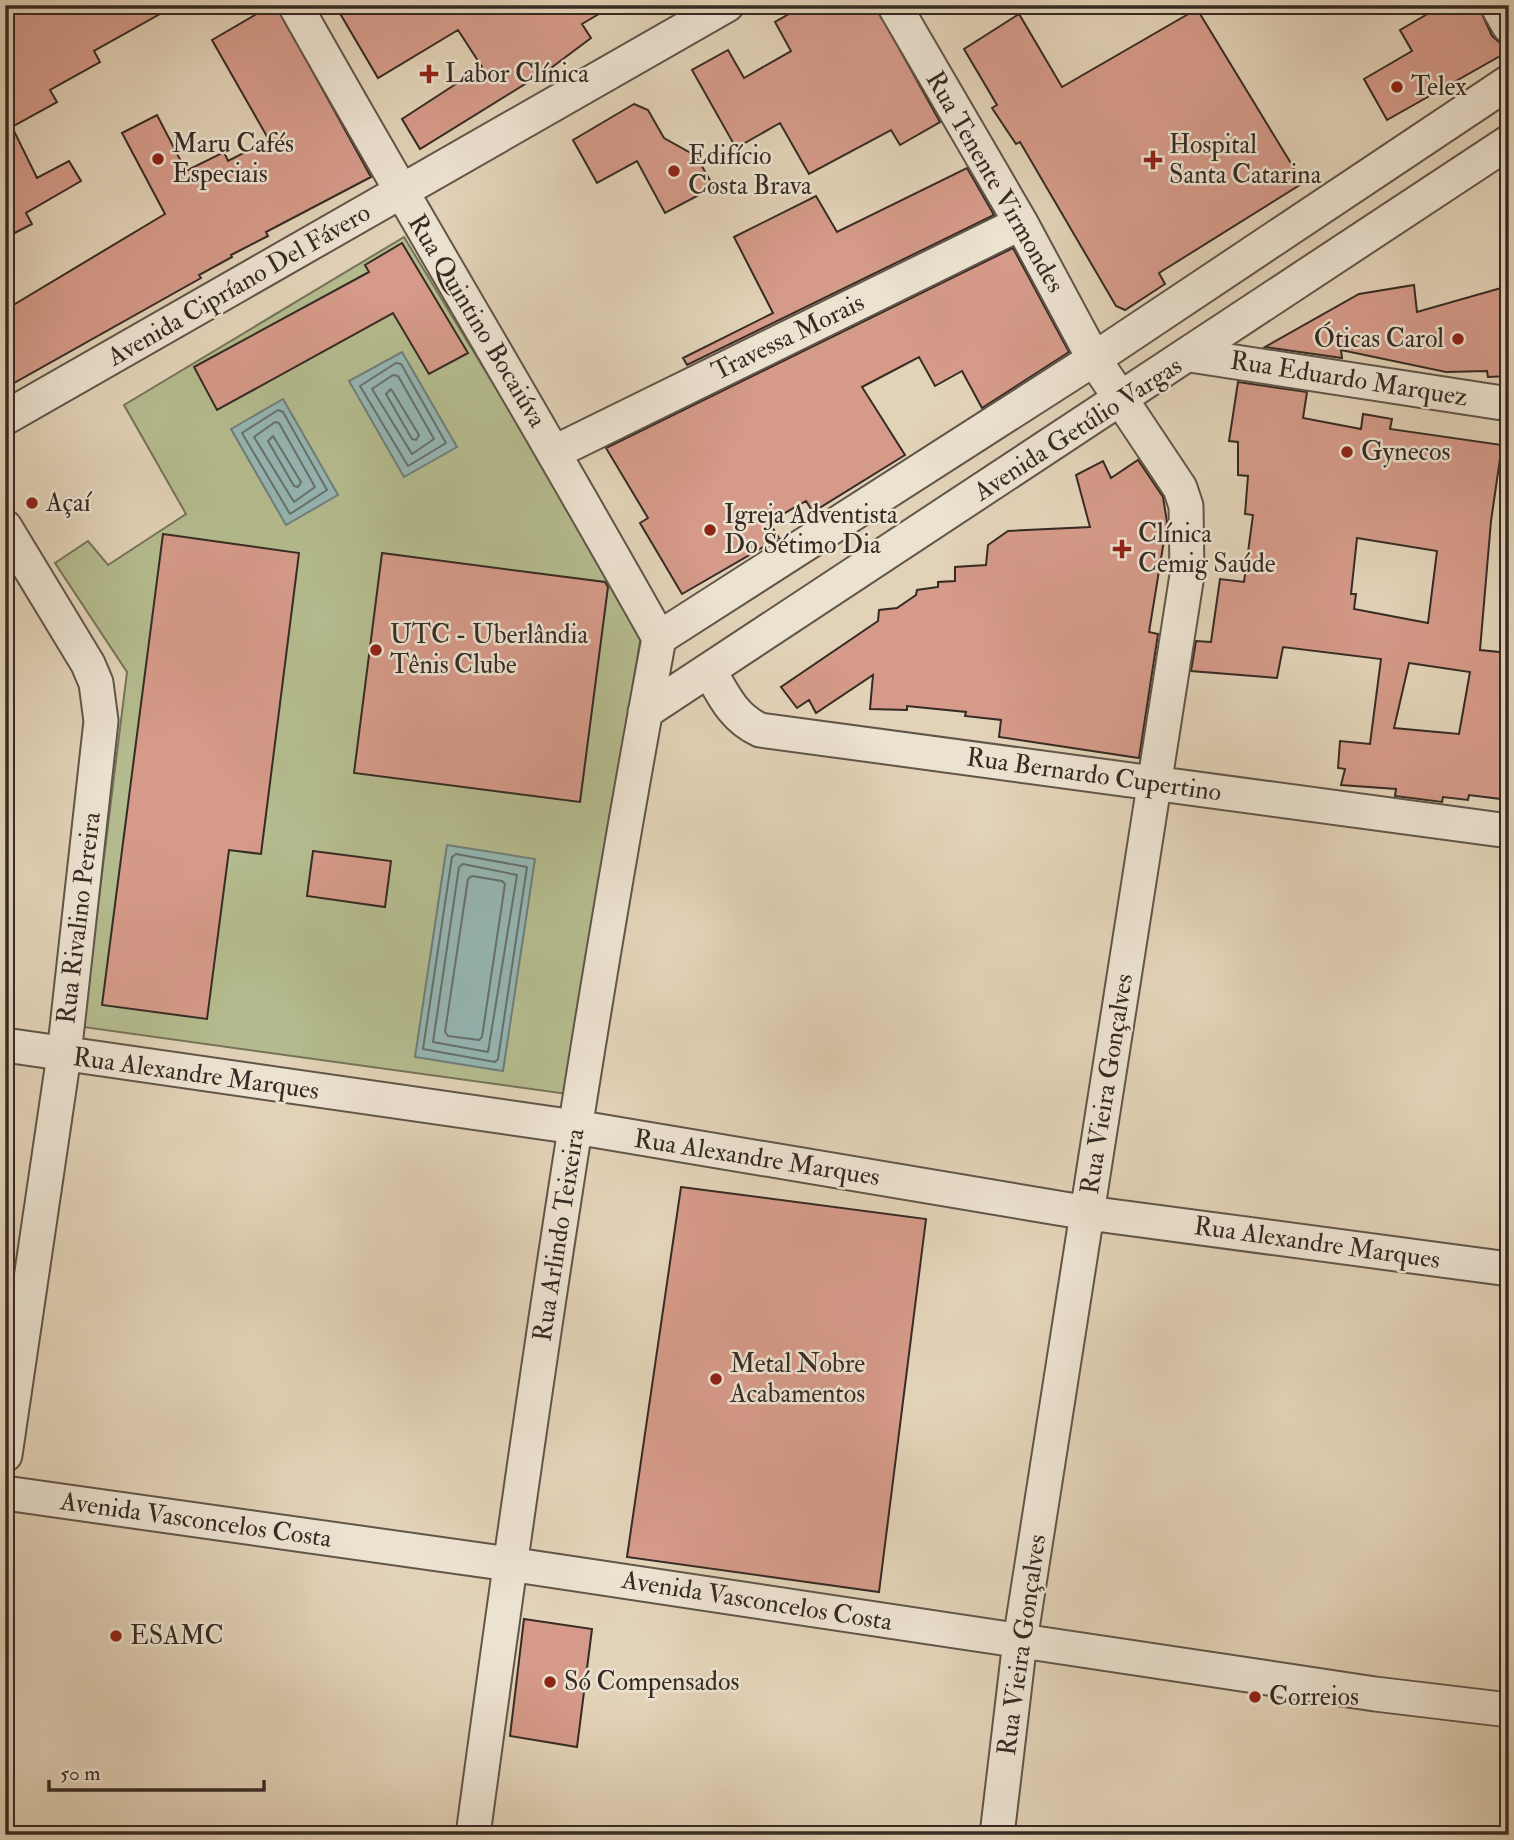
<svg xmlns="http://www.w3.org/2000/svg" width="1514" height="1840" viewBox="0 0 1514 1840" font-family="'IM FELL Double Pica',serif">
  <rect width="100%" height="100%" fill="#e2d2b7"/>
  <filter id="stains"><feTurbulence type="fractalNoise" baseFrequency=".00286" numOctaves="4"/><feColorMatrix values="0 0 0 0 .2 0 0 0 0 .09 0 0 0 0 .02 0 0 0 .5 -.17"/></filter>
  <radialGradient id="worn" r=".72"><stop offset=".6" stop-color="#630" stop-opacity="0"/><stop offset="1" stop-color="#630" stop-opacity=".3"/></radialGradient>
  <path fill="#b4bb8e" stroke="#757359" stroke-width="2" d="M404 237 642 629 567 1094 83 1027 127 672 55 563 88 541 108 565 186 514 124 405Z"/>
  <path fill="#95b6b3" stroke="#6f7e7a" stroke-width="2" d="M402 352 457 447 404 477 349 381Z
    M283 399 338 495 286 525 231 429Z
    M447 845 535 859 503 1071 415 1057Z"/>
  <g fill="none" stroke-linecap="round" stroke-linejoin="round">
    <path stroke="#66706c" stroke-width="2" d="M396 363 401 364 446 443 408 466 360 386Z
      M393 375 398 376 434 439 412 454 372 389Z
      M391 389 419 435 416 440 412 439 386 394Z
      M278 410 283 412 327 490 290 514 242 433Z
      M275 422 279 423 315 487 294 502 254 437Z
      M273 436 301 482 298 487 294 486 268 441Z
      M456 854 527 867 498 1059 495 1062 423 1049 452 857Z
      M463 864 517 875 488 1052 433 1042 459 867Z
      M472 876 502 881 505 884 482 1037 479 1040 448 1036 445 1032 468 879Z"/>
  </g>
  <path fill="#d59a89" stroke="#362b24" stroke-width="2" fill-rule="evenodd" d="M17 5H176L94 51 100 62 50 90 57 102 12 127 37 178 69 161 81 181 26 213 32 224 5 238V12Z
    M272 5H276L371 177 266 232 268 236 231 255 232 257 199 275 201 278 5 388V310L165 214 122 133 157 115 186 171 224 152 228 161 269 140 212 40Z
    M335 5H614L582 24 591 38 551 68 420 149 402 119 482 67 458 30 378 78Z
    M805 5H875L940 122 900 145 891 130 809 174 780 123 736 148 692 70 728 50 744 78 791 51 775 22Z
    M1443 5H1478L1492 36 1499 42 1509 45V51L1387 120 1364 79 1412 51 1400 30Z
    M1197 9 1303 183 1159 273 1165 284 1125 310 1116 306 1020 142 1016 144 992 108 997 105 964 49 1019 14 1062 87Z
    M634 104 648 110 664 138 696 156 714 187 665 213 637 161 597 183 573 140Z
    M967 168 994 215 687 365 683 358 773 313 734 237 816 196 837 232Z
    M402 243 468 353 429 374 393 313 217 410 194 367 369 272 365 265Z
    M1013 248 1069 352 982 408 962 371 935 386 919 357 862 387 905 455 813 512 806 501 769 522 779 538 682 594 640 523 648 518 606 448Z
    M1414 285 1417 312 1501 288 1509 336V376L1488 377 1487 371 1446 372 1341 350 1342 358 1265 347 1359 294Z
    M1238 382 1307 392 1303 418 1361 429 1363 414 1392 419 1390 429 1502 445 1491 521 1480 650 1509 653V800L1469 795 1468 800 1443 797 1442 802 1395 796 1396 789 1341 785 1345 769 1338 768 1340 741 1370 744 1381 659 1283 647 1277 678 1191 671 1196 641 1211 642 1220 579 1244 582 1253 515 1245 514 1248 476 1238 475V442L1229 441ZM1357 538 1437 551 1428 623 1354 609 1356 594H1351ZM1409 663 1470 672 1459 734 1394 728Z
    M1138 460 1163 497 1167 522 1149 632 1158 634 1139 758 999 737 1001 720 965 716 966 712 907 706V710L870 709 873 675 816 713 809 700 797 708 781 687 878 621 879 610 897 608 916 595 917 590 938 587V582L955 581V567L986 565 988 545 1008 531 1090 527 1076 475 1103 461 1111 478Z
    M163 534 299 553 261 854 229 850 207 1019 102 1005Z
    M382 553 605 582 608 587 580 802 354 773Z
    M313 851 391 861 385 907 307 896Z
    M681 1187 926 1219 879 1592 627 1557Z
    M524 1619 592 1629 577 1747 510 1736Z"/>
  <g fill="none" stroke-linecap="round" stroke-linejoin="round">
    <defs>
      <path id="minor" d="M295 5C414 217 540 425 659 638
        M894 5 1021 223 1094 359 1180 488 1186 506 1187 575 1020 1641 997 1835
        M1497 5 1509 26
        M1190 355 1509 404
        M5 418 727 5
        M555 452 1021 223
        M5 527 88 664 96 683 101 721 64 1055 5 1455
        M659 638 1094 359 1509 82
        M709 670C723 694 733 718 760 730L1509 831
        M645 712 1509 142
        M5 1045 575 1127 1088 1213 1509 1269
        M5 1493 509 1564 1375 1694 1509 1710
        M473 1835C527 1435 585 1035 659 638"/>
    </defs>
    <use href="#minor" stroke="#615549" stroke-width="37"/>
    <use href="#minor" stroke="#ece2d0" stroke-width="33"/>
  </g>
  <g fill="#8f2418" stroke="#ece2d0" stroke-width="2.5">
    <path d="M425.5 63.5h7v7h7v7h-7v7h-7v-7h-7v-7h7z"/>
    <circle cx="1397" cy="87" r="7"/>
    <circle cx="158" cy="159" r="7"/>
    <path d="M1149.5 149.5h7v7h7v7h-7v7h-7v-7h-7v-7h7z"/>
    <circle cx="674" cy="171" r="7"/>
    <circle cx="1458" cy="339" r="7"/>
    <circle cx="1347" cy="452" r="7"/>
    <circle cx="32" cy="503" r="7"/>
    <circle cx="710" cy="530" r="7"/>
    <path d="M1118.5 538.5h7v7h7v7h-7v7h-7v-7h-7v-7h7z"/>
    <circle cx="376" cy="650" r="7"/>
    <circle cx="716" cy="1379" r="7"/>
    <circle cx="116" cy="1636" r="7"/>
    <circle cx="550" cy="1682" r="7"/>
    <circle cx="1255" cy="1697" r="7"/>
  </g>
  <g text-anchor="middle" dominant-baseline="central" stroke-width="5" stroke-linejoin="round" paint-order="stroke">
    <g font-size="26" fill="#362b24" stroke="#ece2d0" text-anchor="start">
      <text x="445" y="74">Labor Clínica</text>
      <text x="1411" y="87">Telex</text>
      <text x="172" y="144">Maru Cafés<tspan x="172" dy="30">Especiais</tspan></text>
      <text x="1169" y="145">Hospital<tspan x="1169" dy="30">Santa Catarina</tspan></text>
      <text x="688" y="156">Edifício<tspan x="688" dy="30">Costa Brava</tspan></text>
      <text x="1444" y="339" text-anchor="end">Óticas Carol</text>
      <text x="1361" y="452">Gynecos</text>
      <text x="46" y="503">Açaí</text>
      <text x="724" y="515">Igreja Adventista<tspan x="724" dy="30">Do Sétimo Dia</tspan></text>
      <text x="1138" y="534">Clínica<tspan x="1138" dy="30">Cemig Saúde</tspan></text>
      <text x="390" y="635">UTC - Uberlândia<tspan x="390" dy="30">Tênis Clube</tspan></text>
      <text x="730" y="1364">Metal Nobre<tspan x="730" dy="30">Acabamentos</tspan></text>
      <text x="130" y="1636">ESAMC</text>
      <text x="564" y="1682">Só Compensados</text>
      <text x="1269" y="1697">Correios</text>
    </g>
    <g font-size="26" fill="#362b24" stroke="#ece2d0">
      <text transform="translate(995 182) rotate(60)">Rua Tenente Virmondes</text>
      <text transform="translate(239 285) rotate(-30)">Avenida Cipríano Del Fávero</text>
      <text transform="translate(477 321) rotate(59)">Rua Quintino Bocaiúva</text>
      <text transform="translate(788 337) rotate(-26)">Travessa Morais</text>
      <text transform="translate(1349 379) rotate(9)">Rua Eduardo Marquez</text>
      <text transform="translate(1078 429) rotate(-33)">Avenida Getúlio Vargas</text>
      <text transform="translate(1094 775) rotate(8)">Rua Bernardo Cupertino</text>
      <text transform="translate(79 918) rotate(-83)">Rua Rivalino Pereira</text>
      <text transform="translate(196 1074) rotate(8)">Rua Alexandre Marques</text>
      <text transform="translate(1107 1084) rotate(-81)">Rua Vieira Gonçalves</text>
      <text transform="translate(757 1158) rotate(9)">Rua Alexandre Marques</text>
      <text transform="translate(559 1235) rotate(-81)">Rua Arlindo Teixeira</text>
      <text transform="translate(1317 1243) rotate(8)">Rua Alexandre Marques</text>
      <text transform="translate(196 1520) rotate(8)">Avenida Vasconcelos Costa</text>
      <text transform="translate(757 1601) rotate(9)">Avenida Vasconcelos Costa</text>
      <text transform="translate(1022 1645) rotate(-82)">Rua Vieira Gonçalves</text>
    </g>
  </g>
  <rect width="1514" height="1840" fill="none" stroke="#e2d2b7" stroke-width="28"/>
  <rect x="7" y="7" width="1500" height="1826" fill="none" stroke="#362b24" stroke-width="3.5"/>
  <rect x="14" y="14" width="1486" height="1812" fill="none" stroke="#362b24" stroke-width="2"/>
  <path d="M49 1780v10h215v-10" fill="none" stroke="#362b24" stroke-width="3.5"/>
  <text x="60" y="1780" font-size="21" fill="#362b24" stroke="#ece2d0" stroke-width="5" paint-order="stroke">50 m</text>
  <rect width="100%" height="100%" filter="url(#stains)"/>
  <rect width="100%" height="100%" fill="url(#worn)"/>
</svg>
